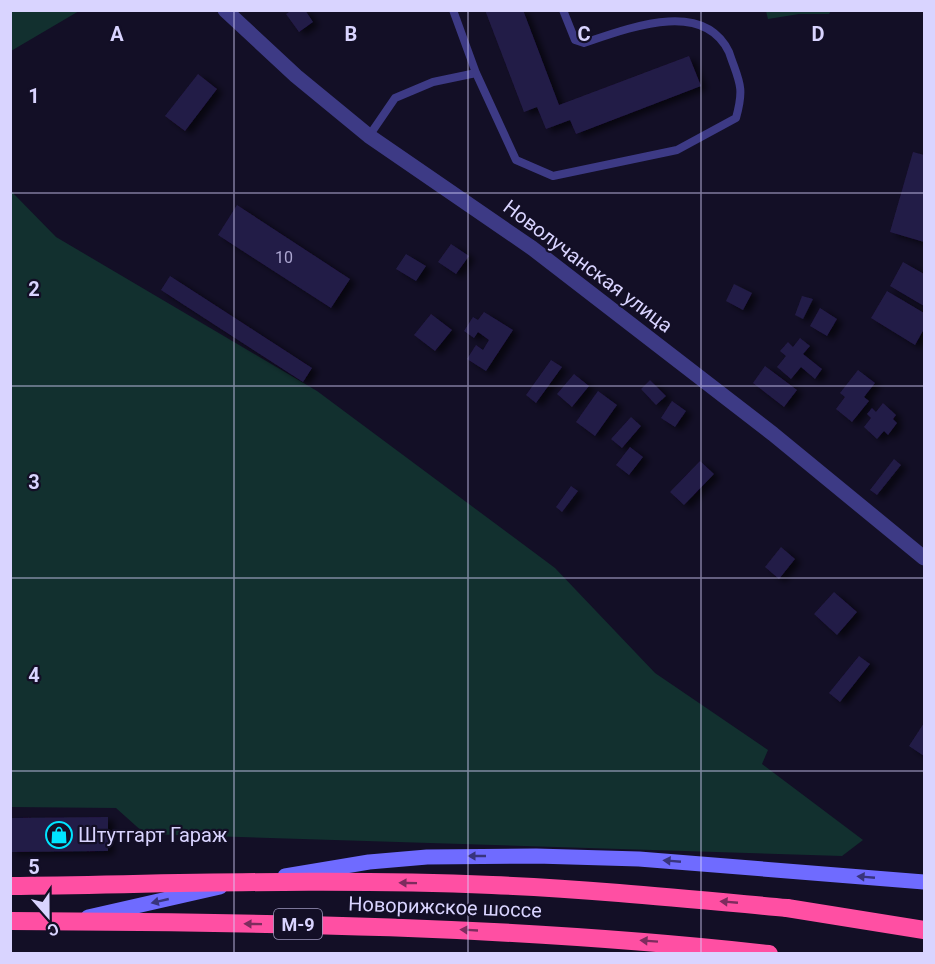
<svg xmlns="http://www.w3.org/2000/svg" width="935" height="964" viewBox="0 0 935 964" font-family="Roboto,sans-serif">
  <defs>
    <filter id="shadow"><feDropShadow dx="6" dy="3.5" stdDeviation="3" flood-color="#0009"/></filter>
  </defs>
  <rect width="100%" height="100%" fill="#130f26"/>
  <path fill="#12302f" d="M11 10H79V11L11 51Z
    M766 11V10L831 11 829 14H799L768 19Z
    M10 190 56 237 317 391 555 568 655 673 768 750 762 764 863 840 842 856 145 834 116 808 11 807Z"/>
  <path fill="#241b47" filter="url(#shadow)" d="M292 10H305L313 22 299 32 286 14Z
    M485 10H523L559 105 689 56 701 86 576 134 570 120 546 129 537 107 524 112Z
    M198 74 217 89 185 131 165 116Z
    M913 152 924 155V242L890 232Z
    M237 205 350 279 331 308 218 235Z
    M451 244 469 256 456 274 438 262Z
    M406 254 426 266 416 281 396 269Z
    M903 262 924 274V306L890 286Z
    M170 276 312 368 303 382 161 290Z
    M734 284 752 293 743 310 726 301Z
    M887 291 924 313V329L915 345 871 318Z
    M802 296 813 299 803 319 795 315Z
    M820 308 837 319 827 336 810 326Z
    M484 312 513 330 486 371 467 359 476 345 483 350 489 340 478 332 474 338 464 331 473 317 478 320Z
    M431 314 452 330 435 351 414 335Z
    M800 338 810 346 803 354 822 369 815 379 801 367 791 379 777 367 786 356 780 351 788 342 793 347Z
    M551 360 562 367 536 403 526 395Z
    M765 366 797 390 784 407 753 383Z
    M858 370 875 383 864 397 869 401 852 422 836 409 845 397 840 393Z
    M574 374 589 386 572 407 557 394Z
    M650 380 666 396 656 405 641 389Z
    M598 391 617 405 595 436 576 422Z
    M672 401 686 411 675 427 661 418Z
    M883 403 896 415 893 419 897 423 888 435 884 431 877 439 864 427 871 418 867 414 872 408 876 412Z
    M631 417 641 426 622 448 611 439Z
    M630 447 643 457 629 475 616 465Z
    M894 459 901 465 877 495 870 490Z
    M700 461 714 474 684 505 670 492Z
    M571 486 578 491 562 512 556 507Z
    M781 547 795 559 779 579 765 567Z
    M834 592 857 612 837 635 814 614Z
    M859 656 870 664 840 702 829 693Z
    M924 723V756L909 746Z
    M108 817V851L10 852V818Z"/>
  <g fill="none" stroke-linecap="round" stroke-linejoin="round">
    <path stroke="#3d3a85" stroke-width="8" d="M453 10 476 73 516 160 553 176 677 150 736 118C745 86 739 82 729 52 704 0 634 26 584 43L575 40 563 10
      M369 136 395 98 433 82 476 73"/>
    <path stroke="#3d3a85" stroke-width="15" d="M225 10 296 76 369 136 532 248 773 434 924 558"/>
    <path stroke="#6f6bff" stroke-width="15" d="M285 876 369 862 427 857 536 856 639 859 924 882
      M88 917 220 887"/>
    <path stroke="#ff4fa3" stroke-width="18" d="M787 908 924 930
      M10 921C264 922 517 926 769 954"/>
    <path stroke="#ff4fa3" stroke-width="18" d="M10 886C171 884 332 878 492 885 591 889 689 899 787 908"/>
  </g>
  <defs><path id="oneway-solid" d="M-6-.8H1V-3.2L6.5 0L1 3.2V.8H-6Z" transform="scale(1.5)"/></defs>
  <g fill="#38347d">
    <use href="#oneway-solid" transform="translate(477 856) rotate(180)"/>
    <use href="#oneway-solid" transform="translate(672 861) rotate(-175)"/>
    <use href="#oneway-solid" transform="translate(866 877) rotate(-175)"/>
    <use href="#oneway-solid" transform="translate(160 901) rotate(167)"/>
  </g>
  <g fill="#7d2c5e">
    <use href="#oneway-solid" transform="translate(408 883) rotate(-179)"/>
    <use href="#oneway-solid" transform="translate(729 902) rotate(-175)"/>
    <use href="#oneway-solid" transform="translate(253 924) rotate(-179)"/>
    <use href="#oneway-solid" transform="translate(469 930) rotate(-177)"/>
    <use href="#oneway-solid" transform="translate(649 941) rotate(-176)"/>
  </g>
  <path fill="none" stroke="#d9d4ff" stroke-width="1.5" stroke-opacity="0.55" d="M234 10V954M468 10V954M701 10V954M10 193H924M10 386H924M10 578H924M10 771H924"/>
  <defs>
    <symbol id="shop-ring" viewBox="-11 -11 22 22"><circle r="9.5" fill="#130f26" stroke="#00e5ff" stroke-width="1.5"/><path d="M-5-2.5h2.3a2.7 3.5 0 0 1 5.4 0H5L5.5 6h-11ZM-1.5-2.5h3a1.5 2.3 0 0 0-3 0Z" fill="#00e5ff"/></symbol>
  </defs>
  <g fill-rule="evenodd">
    <use href="#shop-ring" x="44" y="820" width="30" height="30"/>
  </g>
  <g text-anchor="middle" dominant-baseline="central" stroke-width="4.5" stroke-linejoin="round" paint-order="stroke">
    <g font-size="16" fill="#aca6d1">
      <text x="284" y="257">10</text>
    </g>
    <rect fill="#130f26" stroke="#9e99be" stroke-width="1.5" x="274" y="909" width="48" height="30" rx="4.5"/>
    <g font-size="18" font-weight="bold" fill="#d9d4ff">
      <text x="298" y="924">М-9</text>
    </g>
    <g font-size="20" fill="#d9d4ff" stroke="#130f26">
      <text transform="translate(588 266) rotate(37)">Новолучанская улица</text>
      <text transform="translate(445 907) rotate(2)">Новорижское шоссе</text>
    </g>
    <g font-size="20" fill="#d9d4ff" stroke="#130f26" text-anchor="start">
      <text x="78" y="835">Штутгарт Гараж</text>
    </g>
  </g>
  <g font-size="20" text-anchor="middle" font-weight="bold" fill="#d9d4ff" stroke="#130f26" stroke-width="4.5" stroke-linejoin="round" paint-order="stroke">
    <text x="117" y="41">A</text>
    <text x="351" y="41">B</text>
    <text x="584" y="41">C</text>
    <text x="818" y="41">D</text>
    <text x="34" y="103">1</text>
    <text x="34" y="296">2</text>
    <text x="34" y="489">3</text>
    <text x="34" y="682">4</text>
    <text x="34" y="874">5</text>
  </g>
  <rect width="935" height="964" fill="none" stroke="#d9d4ff" stroke-width="24"/>
  <g transform="translate(48 916) rotate(159)" stroke="#130f26" stroke-width="4.5" paint-order="stroke">
  <path d="M0-4.5L10 22L0 15L-10 22Z" fill="#d9d4ff"/>
  <text y="-9" font-size="16" font-weight="bold" text-anchor="middle" fill="#d9d4ff">С</text>
  </g>
</svg>
